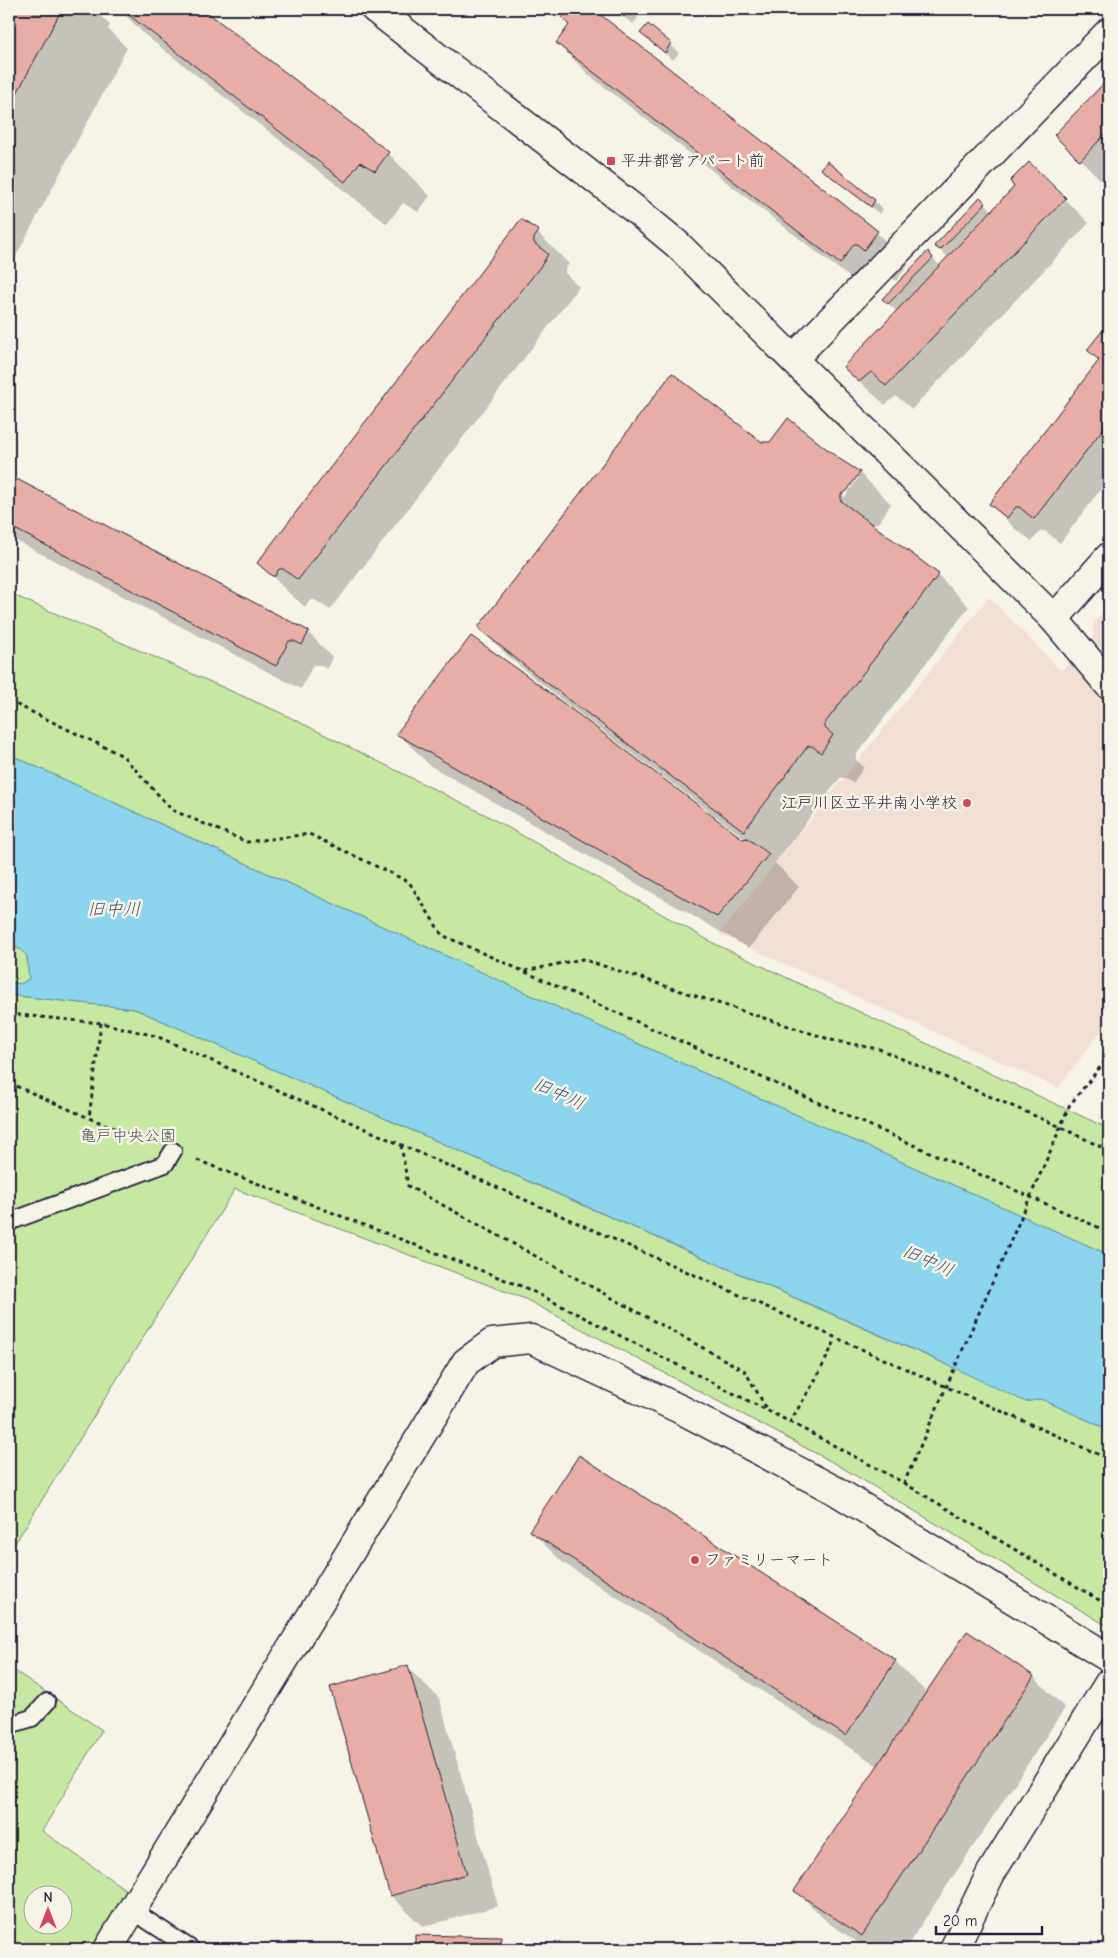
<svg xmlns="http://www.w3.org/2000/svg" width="1118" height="1958" viewBox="0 0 1118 1958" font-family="'Comic Neue','Klee One',sans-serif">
  <rect width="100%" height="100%" fill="#f7f3e8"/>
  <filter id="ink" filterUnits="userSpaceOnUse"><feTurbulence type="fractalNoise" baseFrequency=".02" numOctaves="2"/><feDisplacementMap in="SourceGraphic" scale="10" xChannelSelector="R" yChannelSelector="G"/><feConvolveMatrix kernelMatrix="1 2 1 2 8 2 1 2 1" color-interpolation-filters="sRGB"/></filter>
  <g filter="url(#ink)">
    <path fill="#f2ded4" d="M989 597 1061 671 1093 638V624L1109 605V1020L1058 1088 719 934Z"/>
    <path fill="#c7e8a0" stroke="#74856e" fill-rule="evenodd" d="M9 593 281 713 484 814 715 944 1109 1129V1255L561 1009 9 754Z
      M9 945 20 949 27 956 29 979 20 984 9 982Z
      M9 995 135 1009 975 1377 1035 1399H1041L1109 1430V1627L836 1464 525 1299 235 1189 9 1553Z
      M9 1667 102 1730 42 1831 129 1892 92 1949H9ZM32 1896H62V1926H32Z"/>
    <path fill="#8cd6ed" stroke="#628ea6" d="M9 754 561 1009 1109 1255V1430L1041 1399 1026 1402 935 1359 135 1009 9 995V982L20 984 29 979 27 956 20 949 9 945Z"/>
    <path fill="#0003" fill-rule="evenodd" d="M9 9H93L110 25 108 29 127 48 9 269Z
      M119 9H201L388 153 430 196 418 212 403 203 387 224 145 35Z
      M571 9H591L877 233 909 264 896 281 889 275 872 295 589 75 557 43 571 25 564 18Z
      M613 9H628L638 18 633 24Z
      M648 26 679 53 673 60 650 41Z
      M1109 80V180L1105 184 1056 135Z
      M827 163 874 201 883 209 880 214 831 177 823 169Z
      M1065 199 1089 223 912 409 896 396 885 405 844 367 897 312 884 299 928 253 940 266 948 257 936 246 985 203 992 211Z
      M522 221 538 233 569 264 565 270V273L579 287 330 610 315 600H310L305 607 290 594 258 562Z
      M1102 333 1109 338V478L1060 543 1045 531H1041L1032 541 1015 529 991 504 1100 361 1089 350Z
      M762 444 838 459 860 473 891 504 879 522 871 525 938 575 969 607 856 755V760L864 767 853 783 845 778H840L775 863 799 887 749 948 429 765 398 733 743 840 746 839 572 708 512 660 480 628ZM856 476 858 478 845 497 843 495Z
      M9 475 308 632 332 657 327 669 320 665H313L301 689 9 537Z
      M531 1531 895 1661 927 1693 967 1633 1034 1677 1065 1708 905 1949H868L827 1922 796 1891 878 1766 562 1562Z
      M407 1667 439 1698 498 1906 423 1927 391 1896Z
      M416 1936 500 1938 511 1949H416Z"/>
    <path fill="#e8ada5" stroke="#22223b" d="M9 9H62L9 108Z
      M121 9H203L389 152 375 171 360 162 345 182Z
      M569 9H593L878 231 864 250 857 244H854L840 264 556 43 569 25 562 18Z
      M614 9H631L624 17Z
      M648 24 671 43 665 53 640 33Z
      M1109 78V130L1080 161 1054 135Z
      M827 161 875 200 871 207 821 169Z
      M1029 162 1066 198 886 386 871 372 859 382 843 367 1014 187 1010 181Z
      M980 197 986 203 940 250 934 246Z
      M521 219 539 231 534 238V243L548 254 543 263 298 580 283 569H279L275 576H272L257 563Z
      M928 251 933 258 888 304 882 299Z
      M1102 331 1109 337V421L1034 519 1019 507H1016L1007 518 989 504 1099 360 1087 350Z
      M672 373 762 442H770L788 418 838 458 860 472 847 491 841 494V501L939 574 825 723V728L833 735 821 753 812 746H808L744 831 539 677 479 629V626Z
      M9 475 309 631 302 645 294 641H289L276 666 9 526Z
      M1109 616V630L1102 622Z
      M471 636 522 672 743 839 747 838 769 854 717 917 396 734Z
      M579 1455 896 1660 846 1736 529 1531Z
      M967 1631 1034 1676 862 1936 794 1891Z
      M408 1665 467 1874 390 1896 330 1687Z
      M415 1935 501 1937 500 1949H415Z"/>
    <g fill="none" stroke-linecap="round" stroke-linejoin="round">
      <defs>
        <path id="service" d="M9 1222 165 1164 173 1151
          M9 1725 32 1718 47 1702
          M133 1911 191 1949"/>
        <path id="minor" d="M793 359 1109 32
          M1054 619 1109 557
          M108 1949 466 1362 492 1343 531 1339 682 1410 836 1491 1109 1658
          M954 1949 991 1873 1109 1683"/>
        <path id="tertiary" d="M375 9 637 211 678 245 1054 619 1109 685"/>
      </defs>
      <use href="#service" stroke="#22223b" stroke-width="20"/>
      <use href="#minor" stroke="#22223b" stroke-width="31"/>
      <use href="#tertiary" stroke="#22223b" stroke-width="31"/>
      <path stroke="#22223b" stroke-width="3" stroke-dasharray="4 4" stroke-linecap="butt" d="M9 701 123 756 172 810 247 842 309 834 409 882 442 935 1109 1232
        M525 971 582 959 835 1041 879 1049 1061 1127 1109 1151
        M9 1014 101 1023 156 1036 1109 1459
        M101 1023 89 1118 147 1141
        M9 1083 89 1118
        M401 1145 408 1186 745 1371 768 1411
        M1053 1145 1069 1106 1109 1056
        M197 1160 526 1288 790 1422 817 1377 836 1339
        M790 1422 904 1483 933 1417
        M904 1483 1109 1606"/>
      <use href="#service" stroke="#f7f3e8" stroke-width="16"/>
      <use href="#minor" stroke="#f7f3e8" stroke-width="28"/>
      <use href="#tertiary" stroke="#f7f3e8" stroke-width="28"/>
      <path stroke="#22223b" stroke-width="3" stroke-dasharray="4 4" stroke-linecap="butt" d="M933 1417 1053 1145"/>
    </g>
  </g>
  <g fill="#d1495b" stroke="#f7f3e8" stroke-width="2">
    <rect x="606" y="156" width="10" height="10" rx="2.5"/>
    <circle cx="967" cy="803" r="5"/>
    <circle cx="695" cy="1560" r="5"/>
  </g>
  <g text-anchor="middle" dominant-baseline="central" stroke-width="5" stroke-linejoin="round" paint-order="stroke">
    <g font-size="16" fill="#22223b" stroke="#f7f3e8" text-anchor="start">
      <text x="621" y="161">平井都営アパート前</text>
      <text x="957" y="803" text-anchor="end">江戸川区立平井南小学校</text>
      <text x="705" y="1560">ファミリーマート</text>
    </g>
    <g font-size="16" fill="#4b5454" stroke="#f7f3e8">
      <text x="128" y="1136">亀戸中央公園</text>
    </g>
    <g font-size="18" font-style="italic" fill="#425870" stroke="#f7f3e8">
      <text x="114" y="909">旧中川</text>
      <text transform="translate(559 1094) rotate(24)">旧中川</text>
      <text transform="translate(928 1261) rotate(24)">旧中川</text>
    </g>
  </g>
  <rect width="1118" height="1958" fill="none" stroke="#f7f3e8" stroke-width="30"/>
  <rect x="15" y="15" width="1088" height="1928" fill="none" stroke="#22223b" stroke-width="2" filter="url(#ink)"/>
  <g transform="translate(48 1910)"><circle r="24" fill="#f7f3e8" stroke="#a29fa3"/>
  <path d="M0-4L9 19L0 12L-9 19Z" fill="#d1495b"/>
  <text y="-8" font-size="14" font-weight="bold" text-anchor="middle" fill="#22223b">N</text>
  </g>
  <path d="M936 1926v8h106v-8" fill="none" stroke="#22223b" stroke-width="2.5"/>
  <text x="943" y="1926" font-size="15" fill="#22223b" stroke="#f7f3e8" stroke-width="4" paint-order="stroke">20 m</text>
</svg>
